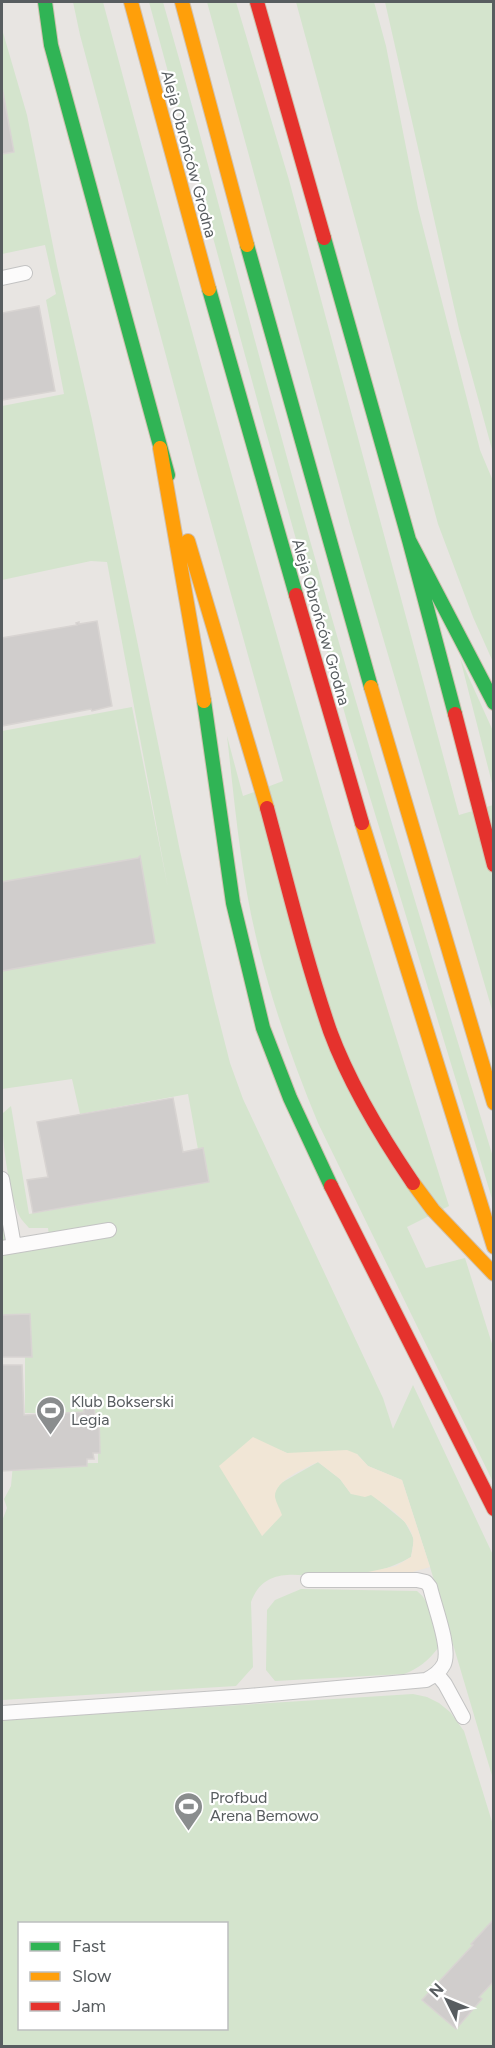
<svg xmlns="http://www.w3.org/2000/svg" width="495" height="2048" viewBox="0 0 495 2048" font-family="Figtree,sans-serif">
  <rect width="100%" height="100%" fill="#e8e5e2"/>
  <path fill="#d4e4cd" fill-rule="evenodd" d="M73 2H103C177 280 253 557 334 833 371 958 410 1082 449 1206L407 1227 426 1268 465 1258 493 1347V1482L318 1123C294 1065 273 1006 258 945 241 877 235 806 227 736L243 796 283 781 199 479 80 35Z
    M149 2H163C203 141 238 281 277 421 344 668 418 913 493 1157V1202L348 725 264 425Z
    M207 2H236L289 180 459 815 493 805V1013L350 525Z
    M296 2H374L386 46 418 208 480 450 493 481V662L473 617 438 524Z
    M385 2H493V453L459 329Z
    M2 29 27 115 57 266 92 420 180 851 214 1000 230 1063 243 1099 383 1398 393 1429 413 1385 493 1555V1779L430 1567 402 1480 368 1466 357 1454 287 1453 275 1448 262 1536 273 1524 275 1490 281 1483 318 1462 340 1479 351 1494H371L405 1522 414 1539 411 1557C392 1568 367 1575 345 1577 310 1581 267 1559 251 1602L253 1667 236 1686 2 1700V1521L7 1508 4 1499 11 1486 13 1464 98 1463V1413H25V1317L2 1316V1221L12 1238 50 1243 48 1228H29C26 1224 22 1221 20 1217 10 1199 0 1133 3 1113L11 1106 29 1214 204 1183 188 1094 80 1114 72 1079 2 1089V731L132 707 168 888 107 562 91 561 2 580V406L64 394 46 300 56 294 45 245 2 254Z
    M460 658 493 731V787Z
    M301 1589 417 1591C433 1603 434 1629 438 1648 429 1660 418 1669 404 1674L275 1681 266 1670 267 1610 275 1600Z
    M413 1694 427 1697 439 1703 450 1712 464 1731 493 1825V2046H2V1720ZM20 1924H226V2028H20Z"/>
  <path fill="#f1e6d6" d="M253 1437 287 1453 347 1450 357 1454 368 1466 402 1480 430 1567 409 1573 345 1577 396 1566 411 1557C412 1552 414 1544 413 1538 409 1519 386 1506 371 1495L365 1497 351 1494 340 1479 318 1462C305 1468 274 1481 275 1497 276 1503 280 1509 282 1515L262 1536 219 1466Z"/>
  <path fill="#d0cdcc" stroke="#d8d4d2" stroke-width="1.5" d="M2 87 14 152 2 154Z
    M39 306 55 391 2 400V313Z
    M97 621 112 706 92 711 91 709 2 726V638L77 625 76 623 79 622V624Z
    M140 856 155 943 2 971V882L138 858Z
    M173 1098 183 1152 203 1148 209 1182 33 1213 27 1180 48 1177 37 1122Z
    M30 1314 32 1357H2V1315Z
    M2 1365H22L24 1415 84 1412 83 1405 94 1404 95 1418 99 1417 100 1453H93L94 1459H87V1466L2 1471Z
    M494 1919V1981L479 1997 482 1999 456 2029 422 2000 473 1945 471 1944Z"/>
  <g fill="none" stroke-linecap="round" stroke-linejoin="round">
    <defs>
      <path id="lane" d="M2 278 25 273
        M2 1179 14 1246
        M2 1248 109 1230
        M437 1674 445 1684 463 1717
        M2 1713 248 1696 426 1680C434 1676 440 1672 444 1664 451 1648 434 1605 430 1587L426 1582 417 1580H308"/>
      <path id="fast" d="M45 2 51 45
        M51 45 168 475
        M324 238 409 540 455 714
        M247 245 371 687
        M209 289 296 595
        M409 540 494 703
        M204 701 233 903 263 1028 290 1098 331 1186"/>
      <path id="slow" d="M131 2 209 289
        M182 2 247 245
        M160 448 204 701
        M188 541 267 808
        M371 687 494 1103
        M362 823 494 1247
        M413 1183 433 1210 494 1274"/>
      <path id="jam" d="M257 2 324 238
        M296 595 362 823
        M455 714 494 865
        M267 808C287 882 305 958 330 1031 350 1085 381 1136 413 1183
        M331 1186 494 1509"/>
    </defs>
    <use href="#lane" stroke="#c3c3c3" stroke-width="16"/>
    <use href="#fast" stroke="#d0c1b0" stroke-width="16"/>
    <use href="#slow" stroke="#d0c1b0" stroke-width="16"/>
    <use href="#jam" stroke="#d0c1b0" stroke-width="16"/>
    <use href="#lane" stroke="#fcfbfb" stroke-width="14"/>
    <use href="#fast" stroke="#30b455" stroke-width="14"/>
    <use href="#slow" stroke="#ff9f0a" stroke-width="14"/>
    <use href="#jam" stroke="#e5322d" stroke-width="14"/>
  </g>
  <defs>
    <symbol id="stadium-pin" viewBox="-11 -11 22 30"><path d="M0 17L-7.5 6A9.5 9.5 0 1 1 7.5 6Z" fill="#8a8d8e" stroke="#fff"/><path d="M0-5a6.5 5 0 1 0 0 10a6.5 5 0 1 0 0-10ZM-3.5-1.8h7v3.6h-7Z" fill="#fff"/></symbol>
  </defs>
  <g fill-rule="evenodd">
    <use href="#stadium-pin" x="34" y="1394" width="33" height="45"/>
    <use href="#stadium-pin" x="172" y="1790" width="33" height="45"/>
  </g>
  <g text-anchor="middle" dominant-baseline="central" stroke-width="4.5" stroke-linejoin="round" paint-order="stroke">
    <g font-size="16" fill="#585d60" stroke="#fff">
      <text transform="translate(189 154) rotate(75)">Aleja Obrońców Grodna</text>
      <text transform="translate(321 622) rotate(74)">Aleja Obrońców Grodna</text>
    </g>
    <g font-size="16" fill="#585d60" stroke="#fff" text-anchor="start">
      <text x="71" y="1401">Klub Bokserski<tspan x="71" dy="18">Legia</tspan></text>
      <text x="210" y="1797">Profbud<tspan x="210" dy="18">Arena Bemowo</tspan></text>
    </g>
  </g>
  <rect width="495" height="2048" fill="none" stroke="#585d60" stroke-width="6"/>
  <rect x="18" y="1922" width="210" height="108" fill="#ffffff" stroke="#bcbebf" stroke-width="1.5"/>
  <rect x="30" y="1942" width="30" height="9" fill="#30b455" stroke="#bcbebf" stroke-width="1.5"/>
  <text x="72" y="1952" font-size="18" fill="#585d60">Fast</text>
  <rect x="30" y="1972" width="30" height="9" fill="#ff9f0a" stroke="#bcbebf" stroke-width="1.5"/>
  <text x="72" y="1982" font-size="18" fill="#585d60">Slow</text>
  <rect x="30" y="2002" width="30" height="9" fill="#e5322d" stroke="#bcbebf" stroke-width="1.5"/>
  <text x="72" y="2012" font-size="18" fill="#585d60">Jam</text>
  <g transform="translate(447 2000) rotate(313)" stroke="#ffffff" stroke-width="4.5" paint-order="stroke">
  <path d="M0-4.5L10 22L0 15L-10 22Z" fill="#585d60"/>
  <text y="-9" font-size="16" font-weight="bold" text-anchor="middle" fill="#585d60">N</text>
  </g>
</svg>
